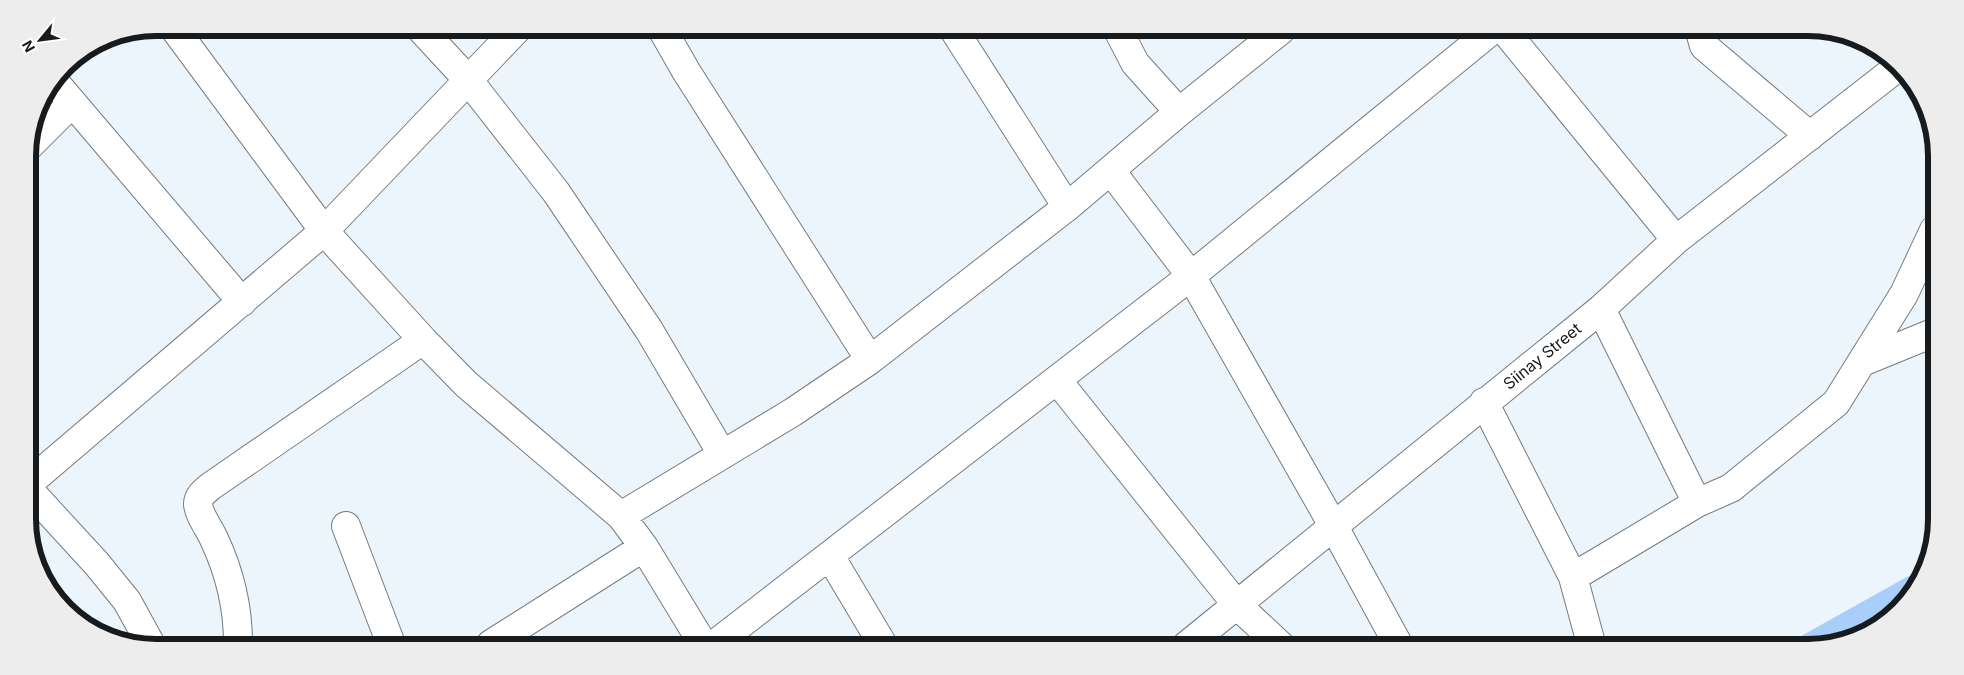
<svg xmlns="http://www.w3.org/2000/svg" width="1964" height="675" viewBox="0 0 1964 675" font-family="Inter,sans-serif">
  <rect width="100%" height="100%" fill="#edf5fc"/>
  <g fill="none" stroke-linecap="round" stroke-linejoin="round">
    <path stroke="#a8cef9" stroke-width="30" d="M1812 647 1914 590"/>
    <defs>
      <path id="minor" d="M174 28 324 231 423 340 466 384 621 516 644 547 703 644
        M420 28 469 81 556 192 649 330 722 454
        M662 29 686 71 870 360
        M954 30 1067 207
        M1118 30 1135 63 1179 112
        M1505 31 1676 240
        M1700 32 1704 46 1810 136
        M54 81 242 302
        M28 147 72 103
        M1111 171 1191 276 1334 527 1399 646
        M1601 309 1697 503
        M1862 362 1933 333
        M1057 380 1237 605 1281 646
        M1484 402 1573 577 1592 647
        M30 482 324 231 518 28
        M30 491 97 564 127 601 150 643
        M621 516 793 412 870 360 1067 207 1179 112 1281 30
        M346 526 391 644
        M830 556 883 645
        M1573 577 1697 503 1731 488 1836 403 1904 294 1934 230
        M238 643C238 606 230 573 214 539 210 529 199 516 198 504 198 496 205 491 211 486L423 340
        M491 644 644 547
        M715 644 1191 276 1491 31
        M1186 646 1601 309 1676 240 1898 67"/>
    </defs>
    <use href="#minor" stroke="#747b80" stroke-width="30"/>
    <use href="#minor" stroke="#fff" stroke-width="28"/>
  </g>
  <g text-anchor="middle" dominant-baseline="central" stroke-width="4.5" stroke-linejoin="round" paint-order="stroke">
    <g font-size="16" fill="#181b1d" stroke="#fff">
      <text transform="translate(1542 356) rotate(-39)">Siinay Street</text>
    </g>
  </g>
  <path d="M0 0H1964V675H0ZM156 36H1808A120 120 0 0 1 1928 156V519A120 120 0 0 1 1808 639H156A120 120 0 0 1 36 519V156A120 120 0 0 1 156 36Z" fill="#ededed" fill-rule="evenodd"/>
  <path fill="none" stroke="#181b1d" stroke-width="6" d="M156 36H1808A120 120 0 0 1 1928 156V519A120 120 0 0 1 1808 639H156A120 120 0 0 1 36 519V156A120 120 0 0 1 156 36Z"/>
  <g transform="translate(40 40) rotate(241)" stroke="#ffffff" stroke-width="4" paint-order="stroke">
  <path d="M0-4L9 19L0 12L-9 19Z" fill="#181b1d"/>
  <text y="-8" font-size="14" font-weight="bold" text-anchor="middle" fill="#181b1d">N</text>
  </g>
</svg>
